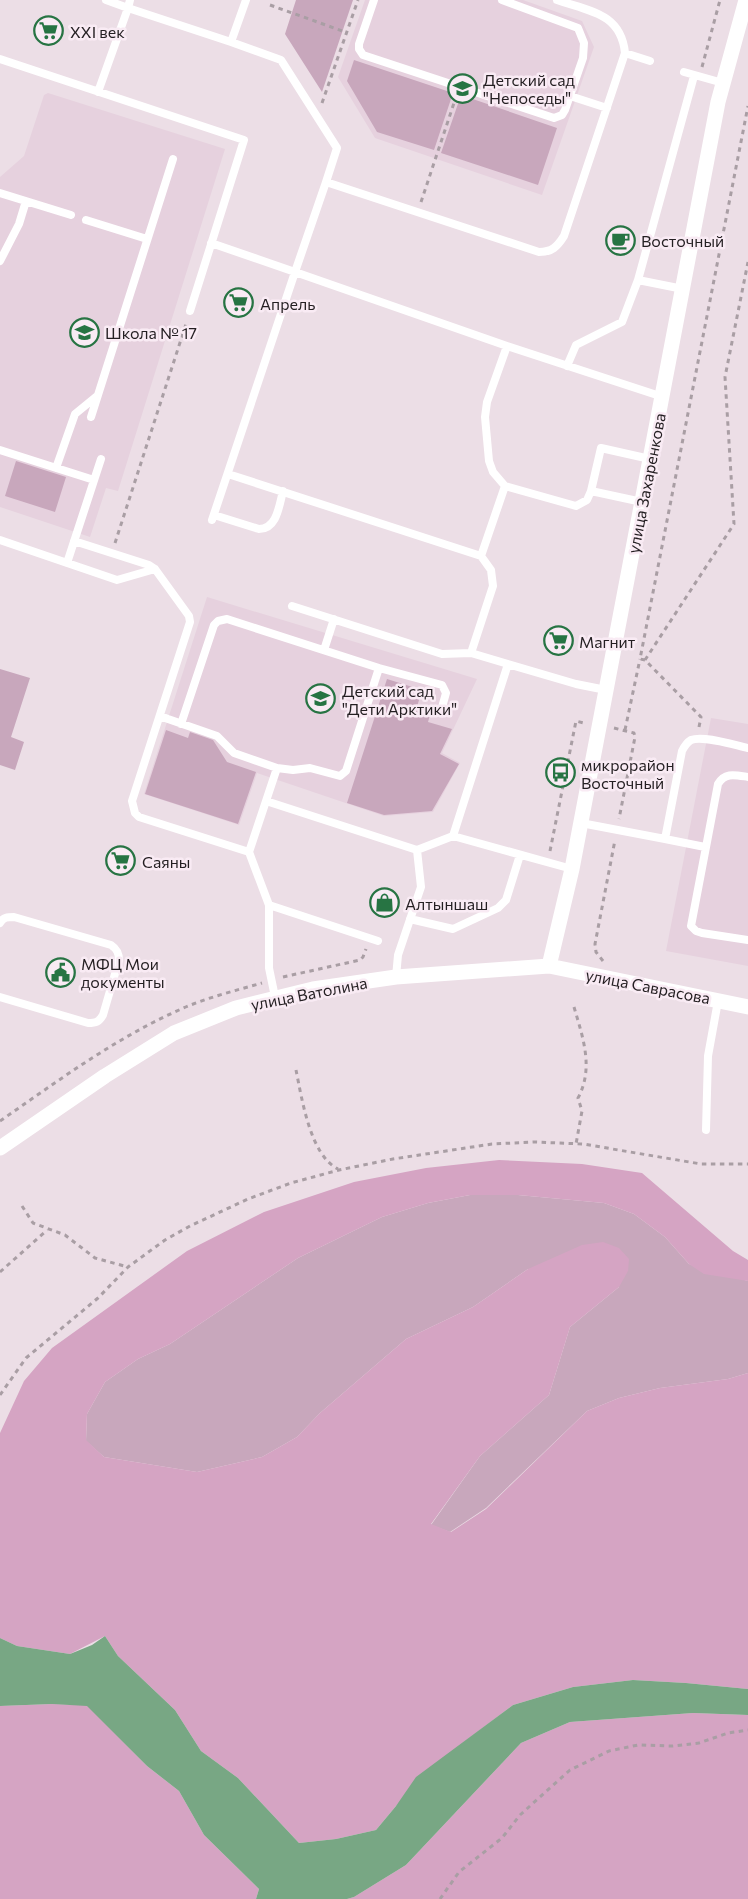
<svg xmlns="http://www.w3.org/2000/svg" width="748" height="1899" viewBox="0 0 748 1899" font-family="Commissioner,sans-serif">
  <rect width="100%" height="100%" fill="#ecdee6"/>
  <path fill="#e6d1de" d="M365 0H523L582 21 594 47 542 195 375 138 338 77Z
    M48 93 225 149 118 491 106 488 90 537 0 507V177L24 156 44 95Z
    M207 597 477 679 442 753 460 763 433 812 384 816 257 773 239 825 144 794Z
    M711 718 748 724V966L666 951Z"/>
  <path fill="#c8a7bc" d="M296 0H353L322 92 285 34Z
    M354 60 453 93 434 150 377 132 347 81Z
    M461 95 557 128 538 185 441 153Z
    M16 461 66 477 55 512 5 496Z
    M0 669 30 678 11 737 24 742 15 770 0 765Z
    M387 679 422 690 416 710 430 715 428 722 452 729 440 754 459 764 432 811 384 815 347 803Z
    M166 730 188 738 190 732 213 740 227 762 256 772 238 824 145 794Z
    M470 1195H518L604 1203 634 1214 665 1237 689 1264 748 1281V1373L728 1379 660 1388 619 1398 587 1411 486 1508 450 1532 431 1525 480 1456 549 1395 570 1327 619 1287 528 1269 473 1307 406 1339 320 1413 297 1437 262 1457 197 1472 104 1457 86 1441 87 1414 105 1382 138 1359 170 1344 298 1258 382 1217 428 1203Z"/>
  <path fill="#d5a4c3" d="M499 1160 582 1164 642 1173 733 1251 748 1260V1281L704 1274 689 1264 665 1237 634 1214 604 1203 518 1195H470L428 1203 382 1217 298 1258 170 1344 138 1359 105 1382 87 1414 86 1440 104 1457 197 1472 262 1457 297 1437 320 1413 406 1339 473 1307 528 1269 582 1245 603 1242 619 1248 629 1259 628 1271 619 1287 570 1327 549 1395 480 1456 431 1524 451 1532 486 1509 587 1411 619 1398 660 1388 728 1379 748 1373V1689L686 1683 633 1680 573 1687 513 1705 464 1742 396 1806 376 1830 336 1839 299 1843 238 1778 201 1751 175 1710 118 1656 105 1636 70 1654 17 1646 0 1638V1433L24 1381 52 1348 187 1251 264 1212 354 1182 426 1168Z
    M52 1704 87 1705 147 1766 179 1791 204 1835 259 1889 256 1899H0V1706Z
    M693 1713 748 1715V1899H347L354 1897 406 1865 521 1743 570 1722Z"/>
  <path fill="#78a784" d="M105 1636 118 1656 175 1710 201 1751 238 1778 299 1843 336 1839 376 1830 396 1806 416 1777 513 1705 573 1687 633 1680 686 1683 748 1689V1715L693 1713 570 1722 521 1743 406 1865 354 1897 347 1899H256L259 1889 204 1835 179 1791 147 1766 87 1706 52 1704 0 1706V1638L17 1646 70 1654 92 1645Z"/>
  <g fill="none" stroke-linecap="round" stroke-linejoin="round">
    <path stroke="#a99ea4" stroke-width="3" stroke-dasharray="4.5 4.5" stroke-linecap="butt" d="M270 5 348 33
      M702 67 720 0
      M322 103 358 0
      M421 202 456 97
      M115 543 187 321
      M645 660 734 524 725 377 748 262
      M699 727 701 717 645 660 640 659 748 106
      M614 728 634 733 635 737 619 819
      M625 730 640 659
      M550 851 576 721 584 723
      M603 961 596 952 595 944 615 840
      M283 977 360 960 363 957 366 949
      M574 1007C583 1038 594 1068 578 1098L582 1111 576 1144
      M296 1070C302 1099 310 1155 338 1169
      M0 1121C58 1081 114 1039 179 1010 205 998 234 991 262 983
      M22 1206 33 1223 65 1235 95 1258 128 1267
      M0 1272 47 1230
      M0 1395 26 1358 98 1298 128 1267 165 1240 190 1226 248 1199 291 1183 339 1170 393 1159 492 1144 535 1142 583 1144 701 1164H748
      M440 1899 459 1872 502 1838 520 1815 570 1770 609 1751 638 1745 673 1746 699 1743 728 1733 748 1730"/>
    <path stroke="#fff" stroke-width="8" d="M130 0 128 8 231 42 246 0
      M374 0 359 44V49L363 55 554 118 562 115 565 110 583 58 584 43 578 28 502 0
      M231 42 281 60 337 148 326 182
      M625 53 650 61
      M0 59 244 140 190 311
      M684 72 723 83
      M98 92 128 8 106 0
      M570 96 607 108
      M0 193 71 215
      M86 220 147 239
      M211 243 295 272 326 182 539 252C552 252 557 247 564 236L625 53C621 13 589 11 557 0
      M0 261 19 224 26 201
      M638 280 694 76
      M567 366 576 345 622 322 638 280 683 289
      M91 417 173 159
      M0 450 94 480
      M56 468 75 414 97 396
      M228 474 481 556 491 570 493 586 471 653 508 664
      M505 486 493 472 489 461 485 417 487 402 507 346
      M591 491 601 448 650 459
      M214 515 259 529C277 529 279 506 283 491
      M212 520 295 272 507 346 663 397
      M0 540 117 580 155 569
      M74 541 149 565 155 569 189 616 190 622 132 801 135 813 139 817 249 852 269 905V968L275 997
      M481 556 505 486 576 506 587 500 591 491 642 502
      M67 563 101 459
      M292 606 442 654 471 653
      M324 650 334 619
      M379 668 442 685 446 693 441 711
      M160 716 168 719 217 736 234 753 277 768 293 770 310 768 340 776 346 771 379 668 227 619 218 621 214 625 181 724
      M748 777C735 775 725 772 718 784L691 926 696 931 702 933 748 940
      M266 801 277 768
      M581 823 665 839 682 751C684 747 686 743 691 740 703 735 734 745 748 748
      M453 836 572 869
      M665 839 705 847
      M249 852 266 801 417 850 453 836 508 664 576 684 606 690
      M269 905 378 941
      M410 919 453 929 498 908 506 900 520 855
      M0 923C3 917 8 917 14 917L111 945C117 949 119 953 119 960L103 1015C99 1022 96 1023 88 1023L0 997
      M396 977 398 955 421 887 417 850
      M706 1130 708 1056 718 1001"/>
    <path stroke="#fff" stroke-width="15" d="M549 966 572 869 718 102 746 0
      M0 1148 105 1076 174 1033 236 1008 313 989 396 977 549 966 748 1007"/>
  </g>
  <defs>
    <symbol id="supermarket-ring" viewBox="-11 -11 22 22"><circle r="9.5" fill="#f9ebf4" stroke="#277443" stroke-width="1.5"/><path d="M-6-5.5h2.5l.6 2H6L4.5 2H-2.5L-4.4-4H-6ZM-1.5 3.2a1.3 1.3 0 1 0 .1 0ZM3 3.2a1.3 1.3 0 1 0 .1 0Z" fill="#277443"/></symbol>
    <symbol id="school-ring" viewBox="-11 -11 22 22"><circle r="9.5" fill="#f9ebf4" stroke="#277443" stroke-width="1.5"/><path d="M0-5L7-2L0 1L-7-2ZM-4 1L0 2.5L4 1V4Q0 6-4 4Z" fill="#277443"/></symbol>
    <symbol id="cafe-ring" viewBox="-11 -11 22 22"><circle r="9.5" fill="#f9ebf4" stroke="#277443" stroke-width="1.5"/><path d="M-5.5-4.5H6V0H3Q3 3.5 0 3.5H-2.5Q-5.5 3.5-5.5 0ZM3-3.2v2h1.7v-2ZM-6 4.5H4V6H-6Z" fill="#277443"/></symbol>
    <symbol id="bus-ring" viewBox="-11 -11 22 22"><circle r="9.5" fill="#f9ebf4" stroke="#277443" stroke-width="1.5"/><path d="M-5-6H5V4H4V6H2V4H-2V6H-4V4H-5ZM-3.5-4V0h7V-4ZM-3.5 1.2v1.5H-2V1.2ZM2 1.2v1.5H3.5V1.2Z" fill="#277443"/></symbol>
    <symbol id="shop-ring" viewBox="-11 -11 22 22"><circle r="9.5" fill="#f9ebf4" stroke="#277443" stroke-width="1.5"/><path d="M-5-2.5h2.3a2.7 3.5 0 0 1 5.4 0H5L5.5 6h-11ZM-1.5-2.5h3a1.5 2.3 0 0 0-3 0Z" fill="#277443"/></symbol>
    <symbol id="civic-ring" viewBox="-11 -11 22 22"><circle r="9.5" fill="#f9ebf4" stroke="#277443" stroke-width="1.5"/><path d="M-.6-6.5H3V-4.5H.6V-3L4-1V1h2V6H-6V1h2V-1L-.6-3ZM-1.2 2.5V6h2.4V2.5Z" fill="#277443"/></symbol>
  </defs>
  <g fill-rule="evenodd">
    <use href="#supermarket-ring" x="32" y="14" width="33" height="33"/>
    <use href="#school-ring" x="446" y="72" width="33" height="33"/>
    <use href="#cafe-ring" x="604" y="224" width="33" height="33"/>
    <use href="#supermarket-ring" x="222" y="286" width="33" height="33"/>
    <use href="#school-ring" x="68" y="316" width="33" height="33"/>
    <use href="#supermarket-ring" x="542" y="624" width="33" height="33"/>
    <use href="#school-ring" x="304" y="682" width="33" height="33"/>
    <use href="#bus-ring" x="544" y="756" width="33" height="33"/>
    <use href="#supermarket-ring" x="104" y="844" width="33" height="33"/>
    <use href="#shop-ring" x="368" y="886" width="33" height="33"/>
    <use href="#civic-ring" x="44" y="956" width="33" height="33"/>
  </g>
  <g text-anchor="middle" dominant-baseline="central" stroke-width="5" stroke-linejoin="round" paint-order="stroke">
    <g font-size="16" fill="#241f22" stroke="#f9ebf4" text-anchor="start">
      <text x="70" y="31">XXI век</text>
      <text x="483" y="79">Детский сад<tspan x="483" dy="18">"Непоседы"</tspan></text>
      <text x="641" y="240">Восточный</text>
      <text x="260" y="303">Апрель</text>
      <text x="105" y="332">Школа № 17</text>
      <text x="579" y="641">Магнит</text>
      <text x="342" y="690">Детский сад<tspan x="342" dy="18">"Дети Арктики"</tspan></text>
      <text x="581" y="764">микрорайон<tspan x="581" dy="18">Восточный</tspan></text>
      <text x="142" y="861">Саяны</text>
      <text x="405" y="903">Алтыншаш</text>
      <text x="81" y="963">МФЦ Мои<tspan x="81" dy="18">документы</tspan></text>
    </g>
    <g font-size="16" fill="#241f22" stroke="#f9ebf4">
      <text transform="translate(646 483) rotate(-79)">улица Захаренкова</text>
      <text transform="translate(648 986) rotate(11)">улица Саврасова</text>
      <text transform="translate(309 993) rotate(-11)">улица Ватолина</text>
    </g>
  </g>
</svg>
